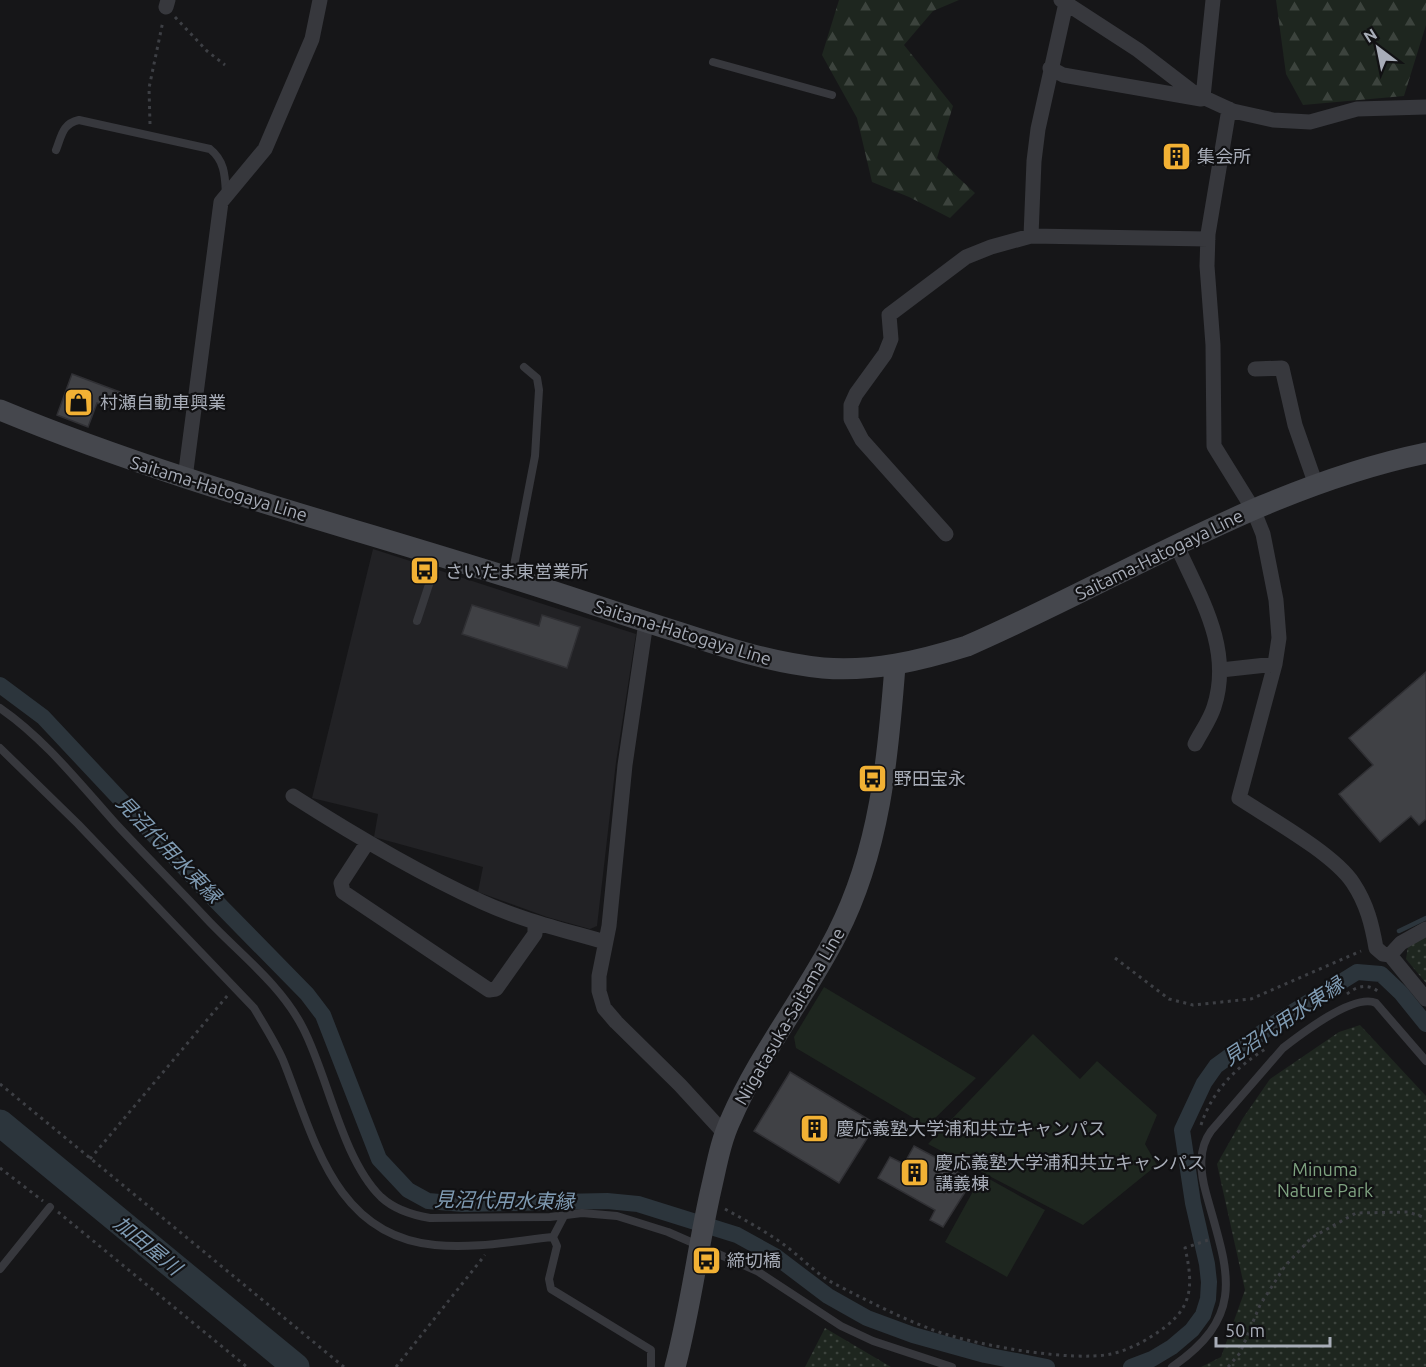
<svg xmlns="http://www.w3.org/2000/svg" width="1426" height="1367" viewBox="0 0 1426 1367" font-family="Ubuntu,'Noto Sans JP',sans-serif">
  <defs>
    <pattern id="forest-firs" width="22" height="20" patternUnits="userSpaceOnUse" patternTransform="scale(1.5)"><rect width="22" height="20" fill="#1e261f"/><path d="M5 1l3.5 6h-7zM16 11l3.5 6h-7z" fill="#3c433d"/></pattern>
    <pattern id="park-dots" width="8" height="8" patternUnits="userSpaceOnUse" patternTransform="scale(1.5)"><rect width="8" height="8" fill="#1e261f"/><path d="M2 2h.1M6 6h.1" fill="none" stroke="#3c433d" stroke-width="1.8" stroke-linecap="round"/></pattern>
  </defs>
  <rect width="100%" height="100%" fill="#161618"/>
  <path fill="#222225" d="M373 549 636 634 616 762 597 926 590 929 547 917 478 892 483 867 374 837 378 814 312 798Z"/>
  <path fill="#1e261f" d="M824 987 976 1078 927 1126 796 1048 794 1037Z
    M1033 1034 1080 1079 1097 1061 1157 1115 1145 1144 1157 1165 1083 1225 928 1144Z
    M982 1175 1045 1210 1007 1277 945 1242Z"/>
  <path fill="url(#forest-firs)" d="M839 0H959L933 11 904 45 953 106 937 158 975 193 950 218 909 197 872 182 857 118 822 55Z
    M1276 0H1426V25L1404 96 1303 105 1286 74Z"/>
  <path fill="url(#park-dots)" d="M1426 937V983L1406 959 1408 946Z
    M1360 1025 1426 1096V1367H1201L1221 1357 1245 1290 1217 1164 1243 1118 1270 1079 1339 1032Z
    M825 1328 891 1367H805Z"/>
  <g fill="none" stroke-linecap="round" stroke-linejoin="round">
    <path stroke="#2c353c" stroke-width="4.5" d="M1399 931 1426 918"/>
    <path stroke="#2c353c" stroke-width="16" d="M0 685 43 717 208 893 307 994 323 1015 379 1159 408 1190 428 1201 463 1204 607 1201 638 1204 737 1235 775 1256 828 1296 867 1318 913 1335 985 1355 1047 1367
      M1131 1367 1152 1359 1172 1347 1192 1330 1203 1315 1208 1299 1209 1282 1207 1264 1193 1203 1182 1130 1204 1083 1216 1066 1275 1023 1357 972 1381 974 1401 993 1426 1024"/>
    <path stroke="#2c353c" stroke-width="27" d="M0 1123 296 1367"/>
  </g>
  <path fill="#404145" stroke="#303034" stroke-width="1.5" d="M1170 150 1183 153 1179 168 1167 165Z
    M72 374 120 392 113 409 97 403 88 427 57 415Z
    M472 605 539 626 542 615 580 627 567 668 462 634Z
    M1426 672V819L1419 825 1411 816 1380 842 1339 794 1373 765 1349 738Z
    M790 1072 876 1124 839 1183 754 1131Z
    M914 1146 950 1165 949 1167 972 1181 943 1227 930 1220 935 1210 878 1178 890 1157 904 1164Z"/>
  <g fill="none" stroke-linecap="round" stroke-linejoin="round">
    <path stroke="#3d3f44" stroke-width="3" stroke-dasharray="3 4.5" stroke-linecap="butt" d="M175 17 207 51 225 65
      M150 124 149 88 163 21
      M1181 159 1206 165
      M1115 958 1169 999 1193 1005 1251 999 1361 951
      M1347 994C1357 986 1368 983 1379 992
      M0 1084 344 1367
      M1201 1125C1212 1091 1236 1067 1267 1048
      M90 1159 228 995
      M0 1168 43 1201
      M725 1209C745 1220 765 1231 783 1244 800 1256 815 1273 833 1283 866 1300 910 1323 945 1334 984 1346 1071 1362 1111 1354 1125 1351 1140 1344 1152 1336 1191 1312 1195 1291 1185 1248L1208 1240
      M58 1212 247 1367
      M396 1367 485 1255
      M1228 1367 1240 1353 1260 1305 1285 1266 1311 1238 1356 1213 1408 1212 1426 1218"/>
    <path stroke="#37383d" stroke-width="8" d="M713 62 832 95
      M56 150C62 135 62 124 79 120L210 149C225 161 225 176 226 194
      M512 576 535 456 539 390 537 378 524 367
      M417 621 438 557
      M0 708C45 739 80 784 116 824 145 855 175 885 204 916 237 952 280 983 303 1028 328 1076 342 1159 381 1197 395 1210 412 1215 430 1218L550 1217 582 1213 617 1216 668 1232 757 1271 841 1326 873 1341 952 1367
      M0 748 78 824 254 1008C264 1025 275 1042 283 1060 314 1137 334 1236 435 1245 474 1249 514 1241 553 1237
      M564 1216 553 1237 557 1246 549 1279 551 1289 651 1350V1367
      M0 1269 50 1207
      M1172 1367C1249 1314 1227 1270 1206 1193 1200 1171 1198 1149 1211 1131L1283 1048C1301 1034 1354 993 1376 1003L1426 1061"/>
    <path stroke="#37383d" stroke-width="15" d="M1061 0 1138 50 1194 93 1233 111 1273 120 1310 122 1357 109 1426 107
      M166 7 168 0
      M1050 68 1063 75 1201 99
      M1203 97 1213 0
      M1229 109 1208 234 1207 266 1213 345 1214 446 1253 509 1263 534 1276 600 1279 638 1275 664 1239 798C1271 819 1334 854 1353 883 1367 904 1372 925 1376 948L1383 954 1390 955
      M1031 236 1034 161 1038 129 1066 3
      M1255 369 1282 368 1295 425 1316 485
      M185 478 221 202 265 149 312 39 320 0
      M946 534 862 440 851 419V405L856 394 885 354 891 339 889 315 966 257 991 247 1031 236 1208 239
      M1177 546C1200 597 1233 649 1214 707 1210 720 1201 732 1195 744
      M646 622 625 765 609 926 599 976V991L604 1008 616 1022 680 1085 725 1134
      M1221 670 1275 664
      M293 796C354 835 416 872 482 902 521 920 564 930 605 942
      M367 843 341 883 343 892 489 990 496 989 535 934V922
      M1426 929 1401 943 1390 955 1426 999"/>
    <path stroke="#45474d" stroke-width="21" d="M0 410C166 479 340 524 511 578 566 595 620 614 675 631 724 647 772 663 823 668 873 672 919 661 967 646 1119 580 1262 487 1426 453
      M675 1367C691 1307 698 1245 712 1185 717 1163 721 1140 731 1119 759 1054 805 997 837 934 880 850 888 758 895 666"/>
  </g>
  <defs>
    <symbol id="building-square" viewBox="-11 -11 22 22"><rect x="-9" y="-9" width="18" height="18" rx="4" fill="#f2b134" stroke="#111113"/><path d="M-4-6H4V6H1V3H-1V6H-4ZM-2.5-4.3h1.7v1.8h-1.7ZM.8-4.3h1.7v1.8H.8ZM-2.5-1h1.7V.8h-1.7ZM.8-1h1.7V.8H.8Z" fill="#111"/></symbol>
    <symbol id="shop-square" viewBox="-11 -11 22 22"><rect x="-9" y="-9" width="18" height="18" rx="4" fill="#f2b134" stroke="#111113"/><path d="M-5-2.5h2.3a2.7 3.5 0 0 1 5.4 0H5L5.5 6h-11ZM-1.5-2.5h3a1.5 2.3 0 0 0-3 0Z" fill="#111"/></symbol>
    <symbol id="bus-square" viewBox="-11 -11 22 22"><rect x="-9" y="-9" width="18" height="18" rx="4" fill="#f2b134" stroke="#111113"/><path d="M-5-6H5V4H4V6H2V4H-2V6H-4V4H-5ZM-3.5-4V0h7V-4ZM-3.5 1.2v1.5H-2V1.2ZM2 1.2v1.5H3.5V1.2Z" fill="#111"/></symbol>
  </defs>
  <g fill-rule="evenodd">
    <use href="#building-square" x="1160" y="140" width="33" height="33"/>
    <use href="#shop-square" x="62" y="386" width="33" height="33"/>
    <use href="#bus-square" x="408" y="554" width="33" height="33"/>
    <use href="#bus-square" x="856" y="762" width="33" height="33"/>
    <use href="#building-square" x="798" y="1112" width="33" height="33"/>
    <use href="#building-square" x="898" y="1156" width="33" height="33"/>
    <use href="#bus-square" x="690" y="1244" width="33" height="33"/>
  </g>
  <g text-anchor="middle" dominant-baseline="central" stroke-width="4.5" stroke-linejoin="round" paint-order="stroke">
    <g font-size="18" fill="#a8adb8" stroke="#111113" text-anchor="start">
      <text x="1197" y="156">集会所</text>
      <text x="100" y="402">村瀬自動車興業</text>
      <text x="445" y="571">さいたま東営業所</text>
      <text x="894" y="778">野田宝永</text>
      <text x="836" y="1128">慶応義塾大学浦和共立キャンパス</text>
      <text x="935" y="1162">慶応義塾大学浦和共立キャンパス<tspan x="935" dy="21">講義棟</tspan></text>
      <text x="727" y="1260">締切橋</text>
    </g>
    <g font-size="18" fill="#a8adb8" stroke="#111113">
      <text transform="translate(219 488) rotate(17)">Saitama-Hatogaya Line</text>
      <text transform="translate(1159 554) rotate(-26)">Saitama-Hatogaya Line</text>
      <text transform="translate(683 632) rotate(17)">Saitama-Hatogaya Line</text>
      <text transform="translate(789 1016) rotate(-60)">Niigatasuka-Saitama Line</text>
    </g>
    <g font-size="18" fill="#7fa381" stroke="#111113">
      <text x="1325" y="1169">Minuma<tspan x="1325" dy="21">Nature Park</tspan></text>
    </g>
    <g font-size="20" font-style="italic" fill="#7f9bb3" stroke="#111113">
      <text transform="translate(169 849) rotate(46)">見沼代用水東縁</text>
      <text transform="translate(1283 1021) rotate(-34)">見沼代用水東縁</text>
      <text transform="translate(504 1200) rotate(1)">見沼代用水東縁</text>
      <text transform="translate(148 1245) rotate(39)">加田屋川</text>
    </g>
  </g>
  <g transform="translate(1378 48) rotate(328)" stroke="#111113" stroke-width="4.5" paint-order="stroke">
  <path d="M0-4.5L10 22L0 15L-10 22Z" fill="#a8adb8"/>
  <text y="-9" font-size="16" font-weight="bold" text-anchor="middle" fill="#a8adb8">N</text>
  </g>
  <path d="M1216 1337v9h114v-9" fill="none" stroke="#a8adb8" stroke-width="3"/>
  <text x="1225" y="1337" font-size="18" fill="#a8adb8" stroke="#111113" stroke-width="4.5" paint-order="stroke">50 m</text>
</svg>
